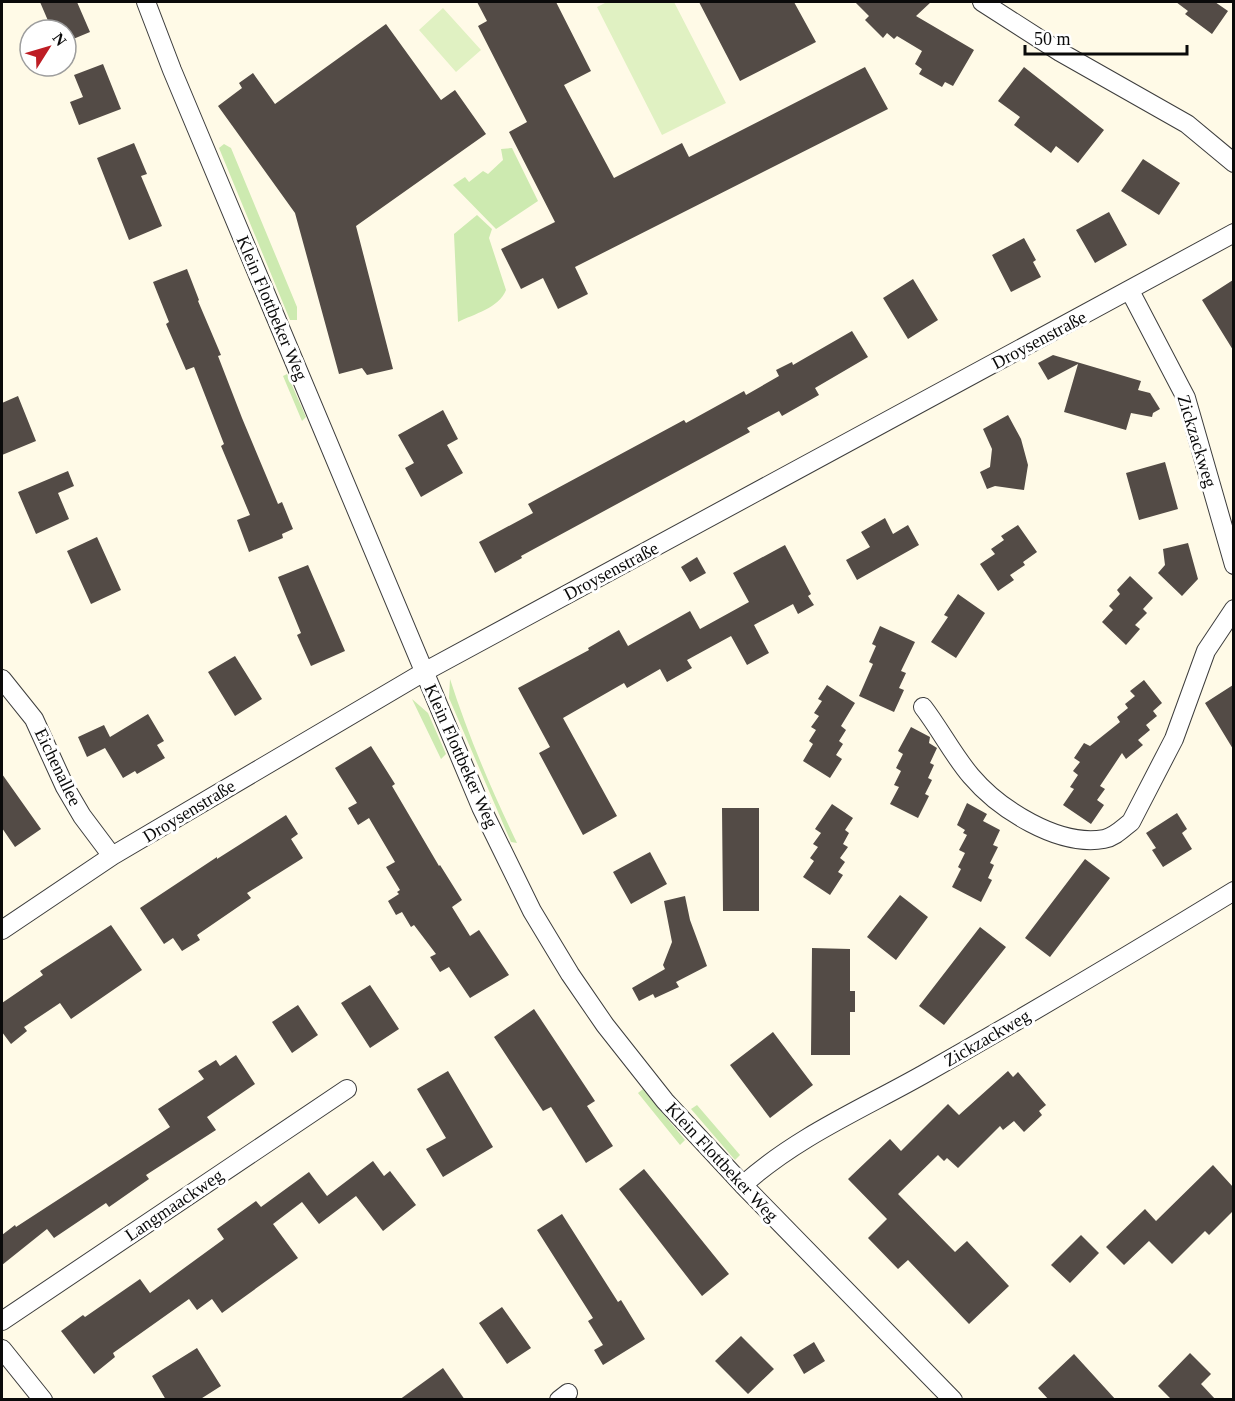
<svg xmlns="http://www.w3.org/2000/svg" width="1235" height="1401" viewBox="0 0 1235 1401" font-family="Georgia,serif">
  <rect width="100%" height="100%" fill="#fffae7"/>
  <path fill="#cdeab0" d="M224 144 231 148 297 307V320H290L219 148Z
    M512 148 538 201 496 229 453 185 465 177 469 182 483 171 488 174 503 160 501 149Z
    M477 215 492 229 489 238 506 290C499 308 474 314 458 322L454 234Z
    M287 374 306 417 302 421 283 376Z
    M450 679C468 735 491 789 517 843L511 842 449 698Z
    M412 699 428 713 446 754 441 759Z
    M643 1089 685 1140 680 1145 638 1093Z
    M697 1105 740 1155 735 1160 691 1109Z"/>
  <path fill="#e0f1c2" d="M607 2H674L726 103 662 135 597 7Z
    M443 8 481 50 456 72 419 30Z"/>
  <path fill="#534b46" d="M40 2H77L90 32 66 42V30H52Z
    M477 2H556L591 71 564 85 614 178 682 143 689 157 865 67 888 109 575 267 588 294 558 309 543 278 521 289 501 249 555 222 509 132 527 122 478 26 487 21Z
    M699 2H794L816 42 740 81Z
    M855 2H931L916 16 974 50 953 86 945 82 942 87 919 74 922 69 915 64 922 51 897 36 894 39 887 33 883 38 865 20 869 16Z
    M1176 2H1215L1228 11 1212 34 1185 14 1188 11Z
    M386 24 441 100 455 90 486 134 356 226 393 369 367 375 362 368 339 374 295 213 218 106 242 88 239 83 253 73 275 104Z
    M103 64 121 109 79 125 70 102 83 97 74 75Z
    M1024 67 1104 130 1078 163 1056 146 1051 153 1014 125 1020 117 998 101Z
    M134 143 147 174 141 176 162 226 129 240 97 158Z
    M1143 159 1180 183 1159 215 1121 191Z
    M1109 212 1127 245 1095 263 1076 230Z
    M1024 238 1036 260 1033 262 1041 277 1011 292 992 255Z
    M187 269 199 300 198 301 221 355 218 356 242 418 278 504 282 502 293 529 282 534 283 538 249 552 237 520 250 515 221 446 224 444 194 367 186 370 166 324 169 322 153 282Z
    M913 279 938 320 908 339 883 298Z
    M1233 280V350L1202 300Z
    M852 331 868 357 815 388 819 395 782 416 779 411 747 428 750 432 521 556 522 558 495 573 479 542 533 513 528 504 684 420 686 423 744 391 746 395 779 376 776 370 792 362 793 365Z
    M1053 355 1141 381 1138 390 1150 393 1160 409 1153 413 1152 417 1131 413 1126 430 1064 412 1078 364 1048 380 1038 363Z
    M18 396 36 441 2 455V403Z
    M443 410 458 439 447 445 463 473 421 497 405 468 414 463 398 435Z
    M1008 415 1021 439 1028 465 1024 490 995 486 987 489 980 472 990 467 992 449 983 429Z
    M1165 462 1178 509 1139 520 1126 473Z
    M68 471 74 486 58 493 69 519 36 534 18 492Z
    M885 518 893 534 908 525 919 545 857 580 846 560 870 547 861 532Z
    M1018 525 1037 552 1023 562 1025 565 1010 575 1014 580 998 591 980 564 995 554 991 549 1004 540 1001 536Z
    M97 537 121 590 91 604 67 551Z
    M1188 543 1198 579 1182 596 1158 573 1165 565 1163 549Z
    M785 545 811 594 808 596 814 605 798 614 793 604 754 625 769 653 747 665 731 636 687 660 692 668 667 682 660 669 627 688 624 683 563 718 617 816 583 835 539 753 550 747 518 688 589 650 588 648 619 630 628 646 690 611 700 629 749 602 733 573Z
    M697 557 706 573 690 582 681 567Z
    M308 565 345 651 311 666 297 635 301 633 278 577Z
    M1130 576 1153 598 1143 609 1147 613 1135 625 1140 629 1126 645 1102 622 1113 610 1109 606 1120 594 1117 590Z
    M958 594 985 613 956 658 931 642 948 617 944 615Z
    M880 626 915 642 901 671 906 673 899 688 904 690 894 712 859 696 873 664 869 662 876 646 872 644Z
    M235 656 262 699 235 716 208 672Z
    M1144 680 1162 703 1153 711 1157 716 1146 725 1150 730 1138 740 1143 745 1126 759 1122 753 1100 786 1105 789 1097 800 1104 805 1091 824 1063 805 1074 789 1070 787 1078 775 1073 771 1080 762 1074 758 1084 743 1090 746 1120 722 1117 717 1128 708 1125 704 1135 696 1130 691Z
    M827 685 855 703 841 726 846 730 839 741 843 744 836 755 842 759 830 778 803 761 813 744 809 741 816 730 811 727 819 716 814 713 822 701 818 699Z
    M1233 685V749L1205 703Z
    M148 714 164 741 157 745 165 758 137 774 135 771 123 778 105 748 87 757 78 737 104 725 110 737Z
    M911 727 930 737 929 743 937 748 930 763 934 765 928 778 932 780 925 794 929 796 918 818 890 804 899 787 894 785 901 771 896 768 903 754 898 751Z
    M371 746 395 784 392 786 439 866 440 865 462 900 452 907 470 936 479 930 509 975 470 998 449 967 440 972 430 957 436 954 414 925 411 927 402 912 396 915 388 901 399 894 397 892 400 890 386 867 395 862 369 818 358 825 348 808 357 803 335 768Z
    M2 774 41 829 15 847 2 828Z
    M967 803 987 814 983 821 1000 830 993 845 998 847 990 863 994 865 988 878 992 880 981 902 952 887 961 869 958 867 965 853 959 850 967 835 963 833 965 830 957 825Z
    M832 804 853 818 845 830 849 833 843 844 848 847 840 858 845 862 838 872 843 875 830 895 803 877 814 861 810 858 818 847 813 844 821 833 815 829Z
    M722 808H759V911H723Z
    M1177 813 1187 829 1182 833 1192 849 1163 867 1152 850 1156 848 1146 833Z
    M286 815 298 834 291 839 303 858 247 893 251 898 197 935 200 940 182 951 173 938 164 944 140 908 217 857V859Z
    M650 852 667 884 631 904 613 872Z
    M1085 859 1110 878 1050 957 1025 938Z
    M900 895 928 917 896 960 867 937Z
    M685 896 690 920 707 966 676 982 679 987 655 998 653 994 639 1001 632 988 665 969 663 965 672 942 664 901Z
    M111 925 142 970 71 1019 60 1003 24 1027 27 1031 11 1044 2 1032V1003L43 975 40 971Z
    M980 927 1006 947 944 1025 919 1006Z
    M812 948 850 949V991H855V1012H850V1055H811Z
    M370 985 399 1029 370 1048 341 1003Z
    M298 1005 318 1035 292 1053 272 1022Z
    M534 1009 595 1101 587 1106 613 1146 586 1163 551 1107 543 1111 494 1037Z
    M773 1032 813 1085 770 1118 730 1065Z
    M236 1055 255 1084 207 1117 216 1130 146 1175 149 1179 109 1207 106 1203 54 1238 47 1229 2 1265V1235L15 1225 16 1227 170 1127 158 1109 204 1079 198 1071 216 1060 220 1066Z
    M448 1071 493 1147 443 1177 426 1149 446 1138 417 1089Z
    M1008 1071 1013 1077 1018 1072 1046 1105 1039 1111 1042 1115 1024 1132 1014 1121 1003 1130 1000 1126 958 1168 947 1158 944 1161 938 1155 898 1194 955 1252 967 1241 1009 1286 969 1324 908 1260 898 1269 868 1238 887 1219 848 1179 890 1139 901 1151 948 1104 959 1115Z
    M373 1161 384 1176 390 1171 416 1205 383 1231 356 1196 319 1224 302 1202 273 1224 298 1258 222 1313 212 1299 197 1310 189 1299 113 1353 115 1357 94 1374 61 1331 83 1315 85 1317 140 1279 150 1293 224 1239 217 1229 256 1201 261 1207 309 1172 327 1196Z
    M1213 1165 1233 1187V1211L1209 1235 1205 1231 1172 1264 1149 1241 1124 1265 1106 1247 1145 1209 1156 1221Z
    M644 1169 729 1274 702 1296 619 1189Z
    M562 1214 618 1302 621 1300 645 1339 603 1365 594 1350 603 1345 588 1321 593 1318 537 1230Z
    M1081 1235 1099 1253 1070 1283 1051 1265Z
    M502 1307 531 1348 507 1364 479 1323Z
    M741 1336 774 1369 748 1394 715 1361Z
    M814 1342 825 1361 804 1374 793 1355Z
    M197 1348 221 1386 199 1400H166L152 1376Z
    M1190 1353 1211 1374 1201 1384 1216 1400H1172L1158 1386Z
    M1074 1354 1116 1400H1049L1038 1388Z
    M443 1368 465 1400H399Z"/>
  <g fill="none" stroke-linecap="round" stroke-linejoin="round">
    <defs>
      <path id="street" d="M146 2 172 70 481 807 532 911 570 974 605 1025 665 1101 743 1185 953 1400
        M982 2 1060 52 1187 124 1234 163
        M1130 291 1186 398 1234 565
        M2 679 34 719 65 787 82 816 112 856
        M923 707C940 729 953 755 971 776 999 809 1058 847 1104 839 1115 837 1123 828 1131 822L1174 739 1206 651 1234 609
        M2 930 112 856 424 672 1234 233
        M743 1185C796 1137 862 1109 924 1074 1028 1015 1131 954 1234 891
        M2 1321 347 1089
        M2 1349 43 1400
        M559 1400 568 1393"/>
    </defs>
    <use href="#street" stroke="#3d3d3d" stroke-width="20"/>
    <use href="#street" stroke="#fff" stroke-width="18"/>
  </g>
  <g text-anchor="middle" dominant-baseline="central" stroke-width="6" stroke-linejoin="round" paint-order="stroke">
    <g font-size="18" fill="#0a0a0a" stroke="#fff">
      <text transform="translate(272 308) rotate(67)">Klein Flottbeker Weg</text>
      <text transform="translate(1039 340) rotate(-28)">Droysenstraße</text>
      <text transform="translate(1197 441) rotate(73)">Zickzackweg</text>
      <text transform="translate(611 571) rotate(-28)">Droysenstraße</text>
      <text transform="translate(461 756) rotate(66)">Klein Flottbeker Weg</text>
      <text transform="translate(58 767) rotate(64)">Eichenallee</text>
      <text transform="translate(189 811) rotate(-31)">Droysenstraße</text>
      <text transform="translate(987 1038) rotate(-30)">Zickzackweg</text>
      <text transform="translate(722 1162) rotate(47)">Klein Flottbeker Weg</text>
      <text transform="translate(174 1205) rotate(-34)">Langmaackweg</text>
    </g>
  </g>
  <rect width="1235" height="1401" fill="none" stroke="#0a0a0a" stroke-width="6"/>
  <g transform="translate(48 48) rotate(53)"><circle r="28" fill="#ffffff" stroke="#9d9d9d" stroke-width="1.5"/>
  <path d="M0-4.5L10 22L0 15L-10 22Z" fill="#be1d24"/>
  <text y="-9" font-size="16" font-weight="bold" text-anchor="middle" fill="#0a0a0a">N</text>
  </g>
  <path d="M1025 45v9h162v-9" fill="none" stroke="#0a0a0a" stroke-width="3"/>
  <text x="1034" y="45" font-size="18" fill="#0a0a0a" stroke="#ffffff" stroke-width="4.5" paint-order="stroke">50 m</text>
</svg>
